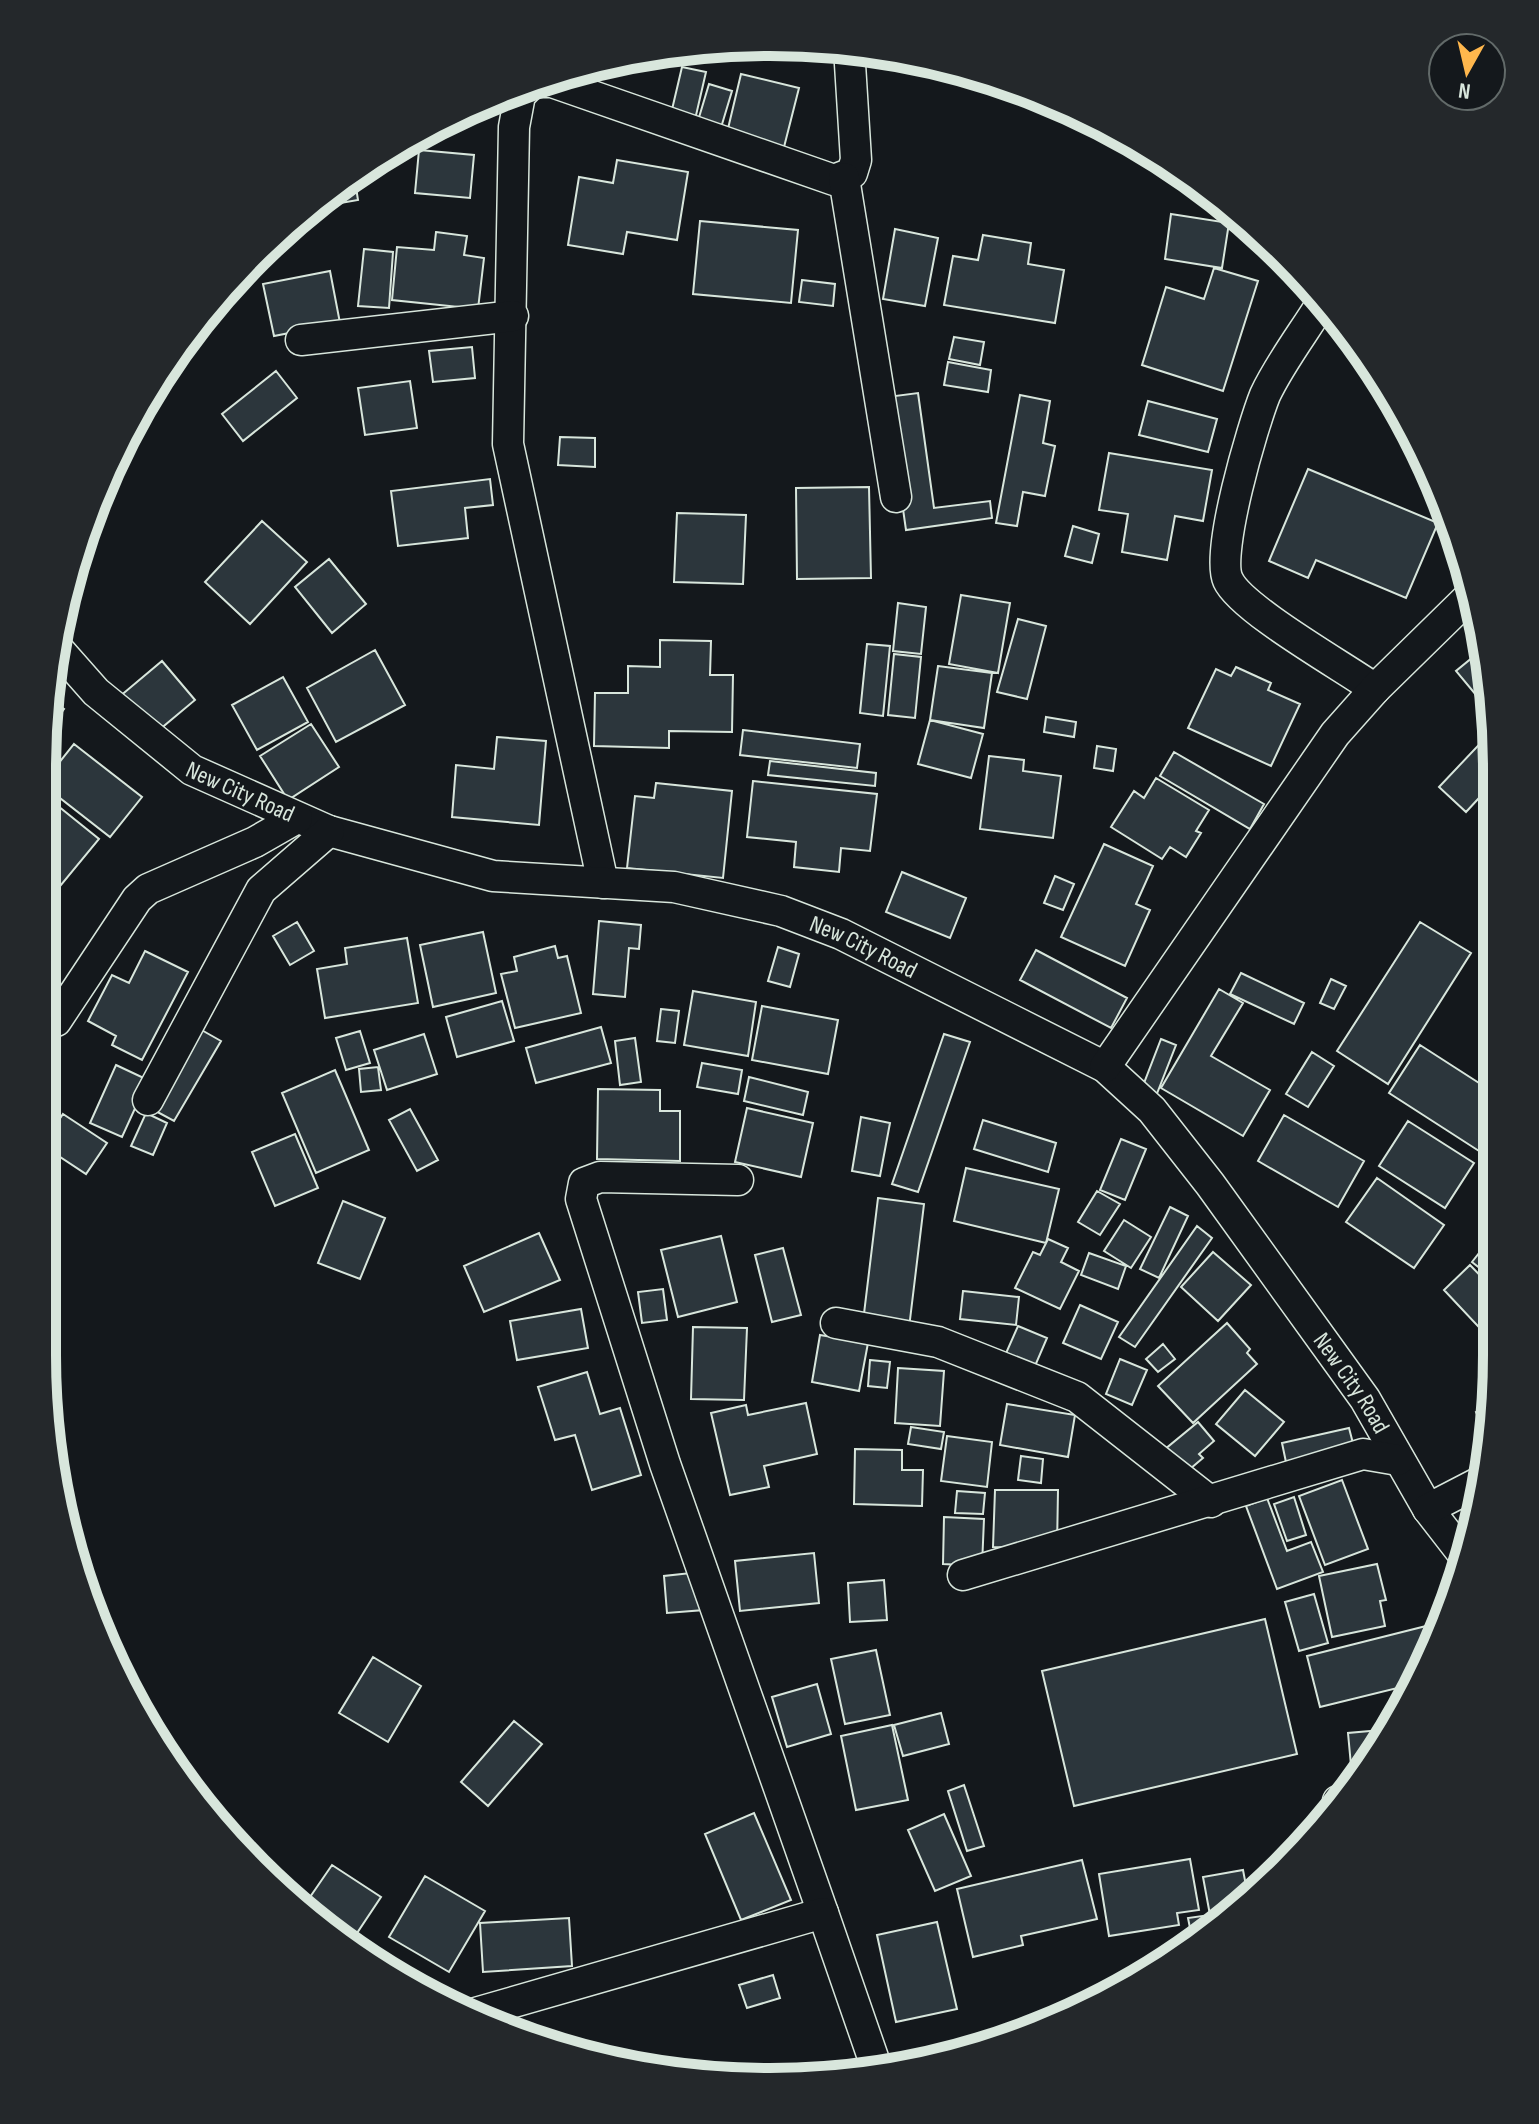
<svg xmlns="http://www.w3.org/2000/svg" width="1539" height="2124" viewBox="0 0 1539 2124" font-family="'Sofia Sans Condensed',sans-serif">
  <rect width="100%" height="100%" fill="#14181c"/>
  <path fill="#2c363c" stroke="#d8e6dc" stroke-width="2" d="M682 67 706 72 694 124 670 118Z
    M741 74 799 88 783 151 726 137Z
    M709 84 732 91 720 131 697 124Z
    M419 150 474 155 470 198 415 193Z
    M617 160 688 172 677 240 627 232 623 254 568 245 579 177 613 183Z
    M1168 164 1186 177 1166 173Z
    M354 175 358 200 312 208 326 193Z
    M1171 214 1229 223 1222 268 1165 259Z
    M700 221 798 230 791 303 693 294Z
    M895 229 938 238 925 306 883 299Z
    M436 232 467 236 464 255 484 258 478 309 392 300 397 247 434 250Z
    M983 235 1031 243 1028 264 1064 270 1055 323 944 305 953 256 978 260Z
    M364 249 393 252 389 308 358 306Z
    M1214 268 1258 281 1223 391 1142 365 1166 287 1204 299Z
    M330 271 340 323 274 336 263 284Z
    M802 280 835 284 833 306 799 302Z
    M954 337 984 342 980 365 949 359Z
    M472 347 475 378 433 382 429 351Z
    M948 362 991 370 988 392 944 385Z
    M276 371 297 398 243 441 222 414Z
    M410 381 417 428 365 435 358 388Z
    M918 393 934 508 990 501 992 518 906 530 887 397Z
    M1020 395 1050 401 1043 443 1055 446 1045 496 1023 492 1017 526 996 523Z
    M1148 401 1217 419 1208 452 1139 435Z
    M560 437 595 438V467L558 465Z
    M1109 453 1212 470 1203 521 1175 516 1167 560 1122 552 1128 514 1099 510Z
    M1308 469 1438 523 1406 598 1316 560 1308 578 1269 561Z
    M490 479 493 505 465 508 468 538 398 546 391 491Z
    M869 487 871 578 797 579 796 488Z
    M677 513 746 515 743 584 674 582Z
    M262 521 307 562 250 624 205 582Z
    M1073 526 1099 534 1092 563 1065 556Z
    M329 559 366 604 332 633 295 587Z
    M65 593 77 604 62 619Z
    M961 595 1010 603 998 673 949 664Z
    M898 603 926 607 921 654 893 651Z
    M1018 619 1046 626 1027 699 997 692Z
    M660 640 711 641 710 675H733L732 732 669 731V748L594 746 595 693H628V666L660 667Z
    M867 644 890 646 883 716 860 713Z
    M1484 648 1491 674V713L1456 671Z
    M375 650 405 705 336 742 307 688Z
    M894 654 921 657 915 718 888 715Z
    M162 661 195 700 153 735 119 697Z
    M938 666 992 673 984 728 930 720Z
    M1236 667 1271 683 1268 690 1300 704 1271 766 1188 728 1216 669 1231 676Z
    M283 677 308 722 257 750 232 705Z
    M51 700 64 709 47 732Z
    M1046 717 1076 722 1074 737 1044 732Z
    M930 720 983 734 971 778 918 764Z
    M311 724 339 767 288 800 260 756Z
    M743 730 860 744 857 768 740 755Z
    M1491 732V785L1466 812 1439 787Z
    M497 737 546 741 539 825 452 817 456 765 494 769Z
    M74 744 142 797 110 837 42 784Z
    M1097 746 1116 749 1113 771 1094 768Z
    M1174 752 1264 804 1250 829 1160 776Z
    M989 756 1024 760 1023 771 1061 776 1053 838 980 829Z
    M770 761 876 773 875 786 768 775Z
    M1156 778 1209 810 1196 831 1201 833 1186 857 1170 847 1162 859 1111 827 1134 791 1144 798Z
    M753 781 877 794 870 851 841 848 839 872 794 867 796 842 747 837Z
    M656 783 732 791 723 878 627 868 635 796 654 798Z
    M58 806 99 839 42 908V825Z
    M1104 844 1153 866 1136 904 1150 910 1125 966 1061 937Z
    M902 872 966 898 950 938 886 912Z
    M1055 876 1074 884 1063 910 1044 903Z
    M599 921 641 925 639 949 629 948 625 997 593 994Z
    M297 922 314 951 290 965 273 936Z
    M1420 922 1471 953 1388 1084 1337 1051Z
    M483 932 496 993 433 1007 420 945Z
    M407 938 418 1003 325 1018 317 969 347 964 345 948Z
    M555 946 558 958 567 956 581 1013 515 1028 501 974 517 971 514 957Z
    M778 947 799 954 790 987 768 981Z
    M1036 950 1127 998 1111 1028 1020 980Z
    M145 951 188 972 142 1060 112 1045 116 1036 88 1021 112 975 129 983Z
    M1241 973 1304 1003 1294 1024 1230 994Z
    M1331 979 1346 986 1334 1009 1320 1003Z
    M1219 989 1243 1003 1211 1056 1270 1090 1243 1136 1161 1088Z
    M693 991 756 1002 748 1056 684 1045Z
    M502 1001 514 1041 457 1057 446 1017Z
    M762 1006 838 1020 828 1074 752 1060Z
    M661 1009 679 1011 675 1043 657 1041Z
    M601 1027 611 1063 536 1083 526 1048Z
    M198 1028 221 1041 174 1121 150 1108Z
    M360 1031 370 1063 346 1070 336 1038Z
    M424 1034 437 1074 387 1090 374 1050Z
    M944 1034 970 1042 918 1192 892 1184Z
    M635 1038 641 1082 620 1085 615 1041Z
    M1161 1039 1176 1045 1156 1096 1141 1091Z
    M1420 1045 1493 1092 1494 1130 1479 1151 1389 1093Z
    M1312 1052 1334 1066 1308 1107 1286 1094Z
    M702 1063 742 1070 738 1094 697 1087Z
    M116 1065 148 1080 122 1137 90 1123Z
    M378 1067 381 1090 361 1092 359 1069Z
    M335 1070 369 1150 316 1173 282 1093Z
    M749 1077 808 1092 803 1115 744 1101Z
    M598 1089 660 1090V1111H680V1161L597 1159Z
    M747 1108 813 1123 801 1177 735 1162Z
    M410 1109 438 1160 417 1171 389 1120Z
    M146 1113 167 1123 153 1155 131 1146Z
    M63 1114 107 1143 86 1174 42 1145Z
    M1284 1115 1364 1161 1338 1207 1258 1161Z
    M861 1117 890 1123 880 1176 852 1171Z
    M983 1120 1056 1143 1048 1172 974 1149Z
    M1408 1121 1474 1163 1445 1208 1379 1166Z
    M295 1134 318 1188 275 1206 252 1152Z
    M1121 1139 1146 1149 1125 1200 1100 1190Z
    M966 1168 1059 1189 1046 1243 954 1221Z
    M1377 1178 1444 1225 1414 1268 1346 1222Z
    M1097 1191 1120 1204 1100 1235 1078 1222Z
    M878 1198 924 1204 909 1328 863 1322Z
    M343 1201 385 1218 360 1279 318 1263Z
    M1170 1207 1188 1216 1159 1278 1140 1269Z
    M1124 1220 1151 1237 1131 1268 1104 1251Z
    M1197 1226 1212 1238 1135 1347 1119 1337Z
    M539 1233 560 1280 484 1312 464 1266Z
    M721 1236 737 1302 678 1317 661 1250Z
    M1048 1239 1068 1248 1061 1262 1079 1271 1060 1309 1015 1288 1033 1252 1040 1255Z
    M1487 1243 1494 1249 1495 1280 1472 1262Z
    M783 1248 801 1315 772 1322 755 1255Z
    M1213 1252 1251 1285 1218 1321 1181 1287Z
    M1089 1253 1126 1266 1118 1289 1081 1275Z
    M1470 1265 1495 1291V1335L1490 1339 1444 1290Z
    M663 1289 667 1320 642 1323 638 1292Z
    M963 1291 1019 1297 1016 1325 960 1319Z
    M1080 1305 1118 1322 1101 1359 1063 1343Z
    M581 1309 588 1348 517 1360 510 1321Z
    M1227 1323 1250 1349 1247 1353 1257 1364 1193 1423 1158 1386Z
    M1018 1326 1047 1338 1032 1373 1003 1360Z
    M693 1327 747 1328 744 1400 691 1399Z
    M820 1335 868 1343 859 1391 812 1382Z
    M1163 1344 1175 1359 1158 1372 1146 1359Z
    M1120 1359 1147 1370 1132 1405 1106 1394Z
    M870 1360 890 1362 887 1388 868 1386Z
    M898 1368 944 1371 940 1426 895 1423Z
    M587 1372 600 1414 620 1408 641 1475 592 1490 575 1435 555 1440 538 1387Z
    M1245 1390 1284 1422 1255 1456 1216 1424Z
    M806 1403 817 1454 764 1466 769 1487 730 1495 711 1413 746 1405 748 1415Z
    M1007 1404 1075 1415 1068 1457 1000 1445Z
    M1495 1404 1489 1443 1476 1412Z
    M1198 1422 1214 1441 1199 1454 1203 1458 1184 1474 1164 1450Z
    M911 1427 944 1432 941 1449 908 1444Z
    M1349 1428 1355 1451 1287 1467 1282 1443Z
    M947 1436 992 1442 987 1487 941 1481Z
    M855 1449 902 1450V1470H923L922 1506 854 1504Z
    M1021 1456 1043 1459 1041 1483 1018 1480Z
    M1342 1480 1368 1549 1325 1565 1299 1496Z
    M995 1490H1058L1057 1548 993 1547Z
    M957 1491 985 1493 983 1514 955 1513Z
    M1294 1497 1306 1535 1287 1541 1274 1504Z
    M1267 1498 1287 1551 1311 1542 1323 1572 1277 1589 1246 1506Z
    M944 1517 984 1519 982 1566 943 1564Z
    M1465 1518 1475 1527 1472 1543 1452 1533Z
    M814 1553 819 1603 740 1611 735 1561Z
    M1377 1564 1386 1600 1380 1601 1385 1626 1332 1637 1319 1576Z
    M700 1572 704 1610 667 1613 664 1576Z
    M884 1580 887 1620 850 1622 848 1583Z
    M1314 1594 1328 1643 1299 1651 1285 1602Z
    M1265 1619 1297 1754 1074 1806 1042 1671Z
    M1442 1622 1418 1683 1320 1707 1307 1656Z
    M876 1650 890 1715 845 1724 831 1659Z
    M373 1657 421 1686 388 1742 339 1713Z
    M817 1684 831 1734 787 1747 772 1697Z
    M1404 1705 1388 1731 1386 1707Z
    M941 1713 949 1744 903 1756 894 1725Z
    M514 1721 542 1744 488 1806 461 1782Z
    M892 1725 908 1800 856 1810 841 1736Z
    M1381 1730 1382 1741 1353 1787 1348 1733Z
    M182 1779 211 1796 205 1805Z
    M964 1785 984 1846 967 1851 948 1791Z
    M754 1813 791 1900 741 1920 705 1834Z
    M944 1814 971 1876 935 1891 908 1830Z
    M1287 1857 1276 1868 1275 1858Z
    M1190 1859 1199 1910 1177 1913 1179 1925 1109 1936 1099 1874Z
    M1082 1860 1097 1919 1021 1936 1023 1945 973 1957 957 1889Z
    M332 1865 381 1897 357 1933 308 1900Z
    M1243 1870 1248 1896 1213 1931 1193 1943 1188 1918 1210 1915 1203 1877Z
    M425 1876 485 1911 449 1972 389 1937Z
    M569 1918 572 1966 483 1972 480 1923Z
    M937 1922 957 2009 896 2022 877 1935Z
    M773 1975 780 1998 747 2008 739 1985Z
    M1030 2022 1032 2031 982 2044 980 2033Z"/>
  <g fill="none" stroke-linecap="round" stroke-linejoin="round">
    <defs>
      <g id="minor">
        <path d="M539 82H552L834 180 852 173 856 160 849 48"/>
        <path d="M529 86 520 95 514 127 508 444 603 883"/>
        <path d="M844 178 896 497"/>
        <path d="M1323 301C1304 332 1280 363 1265 395 1253 425 1215 553 1228 580 1241 609 1344 667 1375 689"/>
        <path d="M301 340 513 316"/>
        <path id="s1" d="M58 649 96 692 192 770 329 831 493 876 674 887 781 911 841 934 1105 1067 1152 1110 1210 1184 1365 1399 1428 1509 1466 1558"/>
        <path d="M56 1021 137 899 148 889 255 842 297 818"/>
        <path d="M1105 1067 1335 734 1375 689 1470 596"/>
        <path d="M148 1100 261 890 329 831"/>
        <path d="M738 1180 600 1177 584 1183 581 1199 665 1464 823 1913"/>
        <path d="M42 1245V1233"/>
        <path d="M836 1323 938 1342 1077 1397 1211 1502"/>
        <path d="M1428 1509 1482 1481"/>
        <path d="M963 1575 1363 1454 1398 1460"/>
        <path d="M1338 1801 1344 1800"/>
        <path d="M472 2014 823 1913 878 2072"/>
      </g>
    </defs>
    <use href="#minor" stroke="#d8e6dc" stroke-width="33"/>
    <use href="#minor" stroke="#14181c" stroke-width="30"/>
  </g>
  <g text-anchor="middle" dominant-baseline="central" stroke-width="6" stroke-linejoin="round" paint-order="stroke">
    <g font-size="24" fill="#d8e6dc" stroke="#14181c">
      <text stroke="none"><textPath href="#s1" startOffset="234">New City Road</textPath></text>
      <text stroke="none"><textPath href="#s1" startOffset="882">New City Road</textPath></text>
      <text stroke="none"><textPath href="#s1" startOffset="1554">New City Road</textPath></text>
    </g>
  </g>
  <path d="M0 0H1539V2124H0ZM769 56H770A713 713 0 0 1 1483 769V1355A713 713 0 0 1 770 2068H769A713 713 0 0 1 56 1355V769A713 713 0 0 1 769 56Z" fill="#24282b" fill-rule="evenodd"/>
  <path fill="none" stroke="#d8e6dc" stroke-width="10" d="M769 56H770A713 713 0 0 1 1483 769V1355A713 713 0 0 1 770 2068H769A713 713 0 0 1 56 1355V769A713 713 0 0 1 769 56Z"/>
  <g transform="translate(1467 72) rotate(188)"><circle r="38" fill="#14181c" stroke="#626a69" stroke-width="2"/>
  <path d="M0-6L14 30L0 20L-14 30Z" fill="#ffb74d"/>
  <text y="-12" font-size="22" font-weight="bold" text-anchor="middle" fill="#d8e6dc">N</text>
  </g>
</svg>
